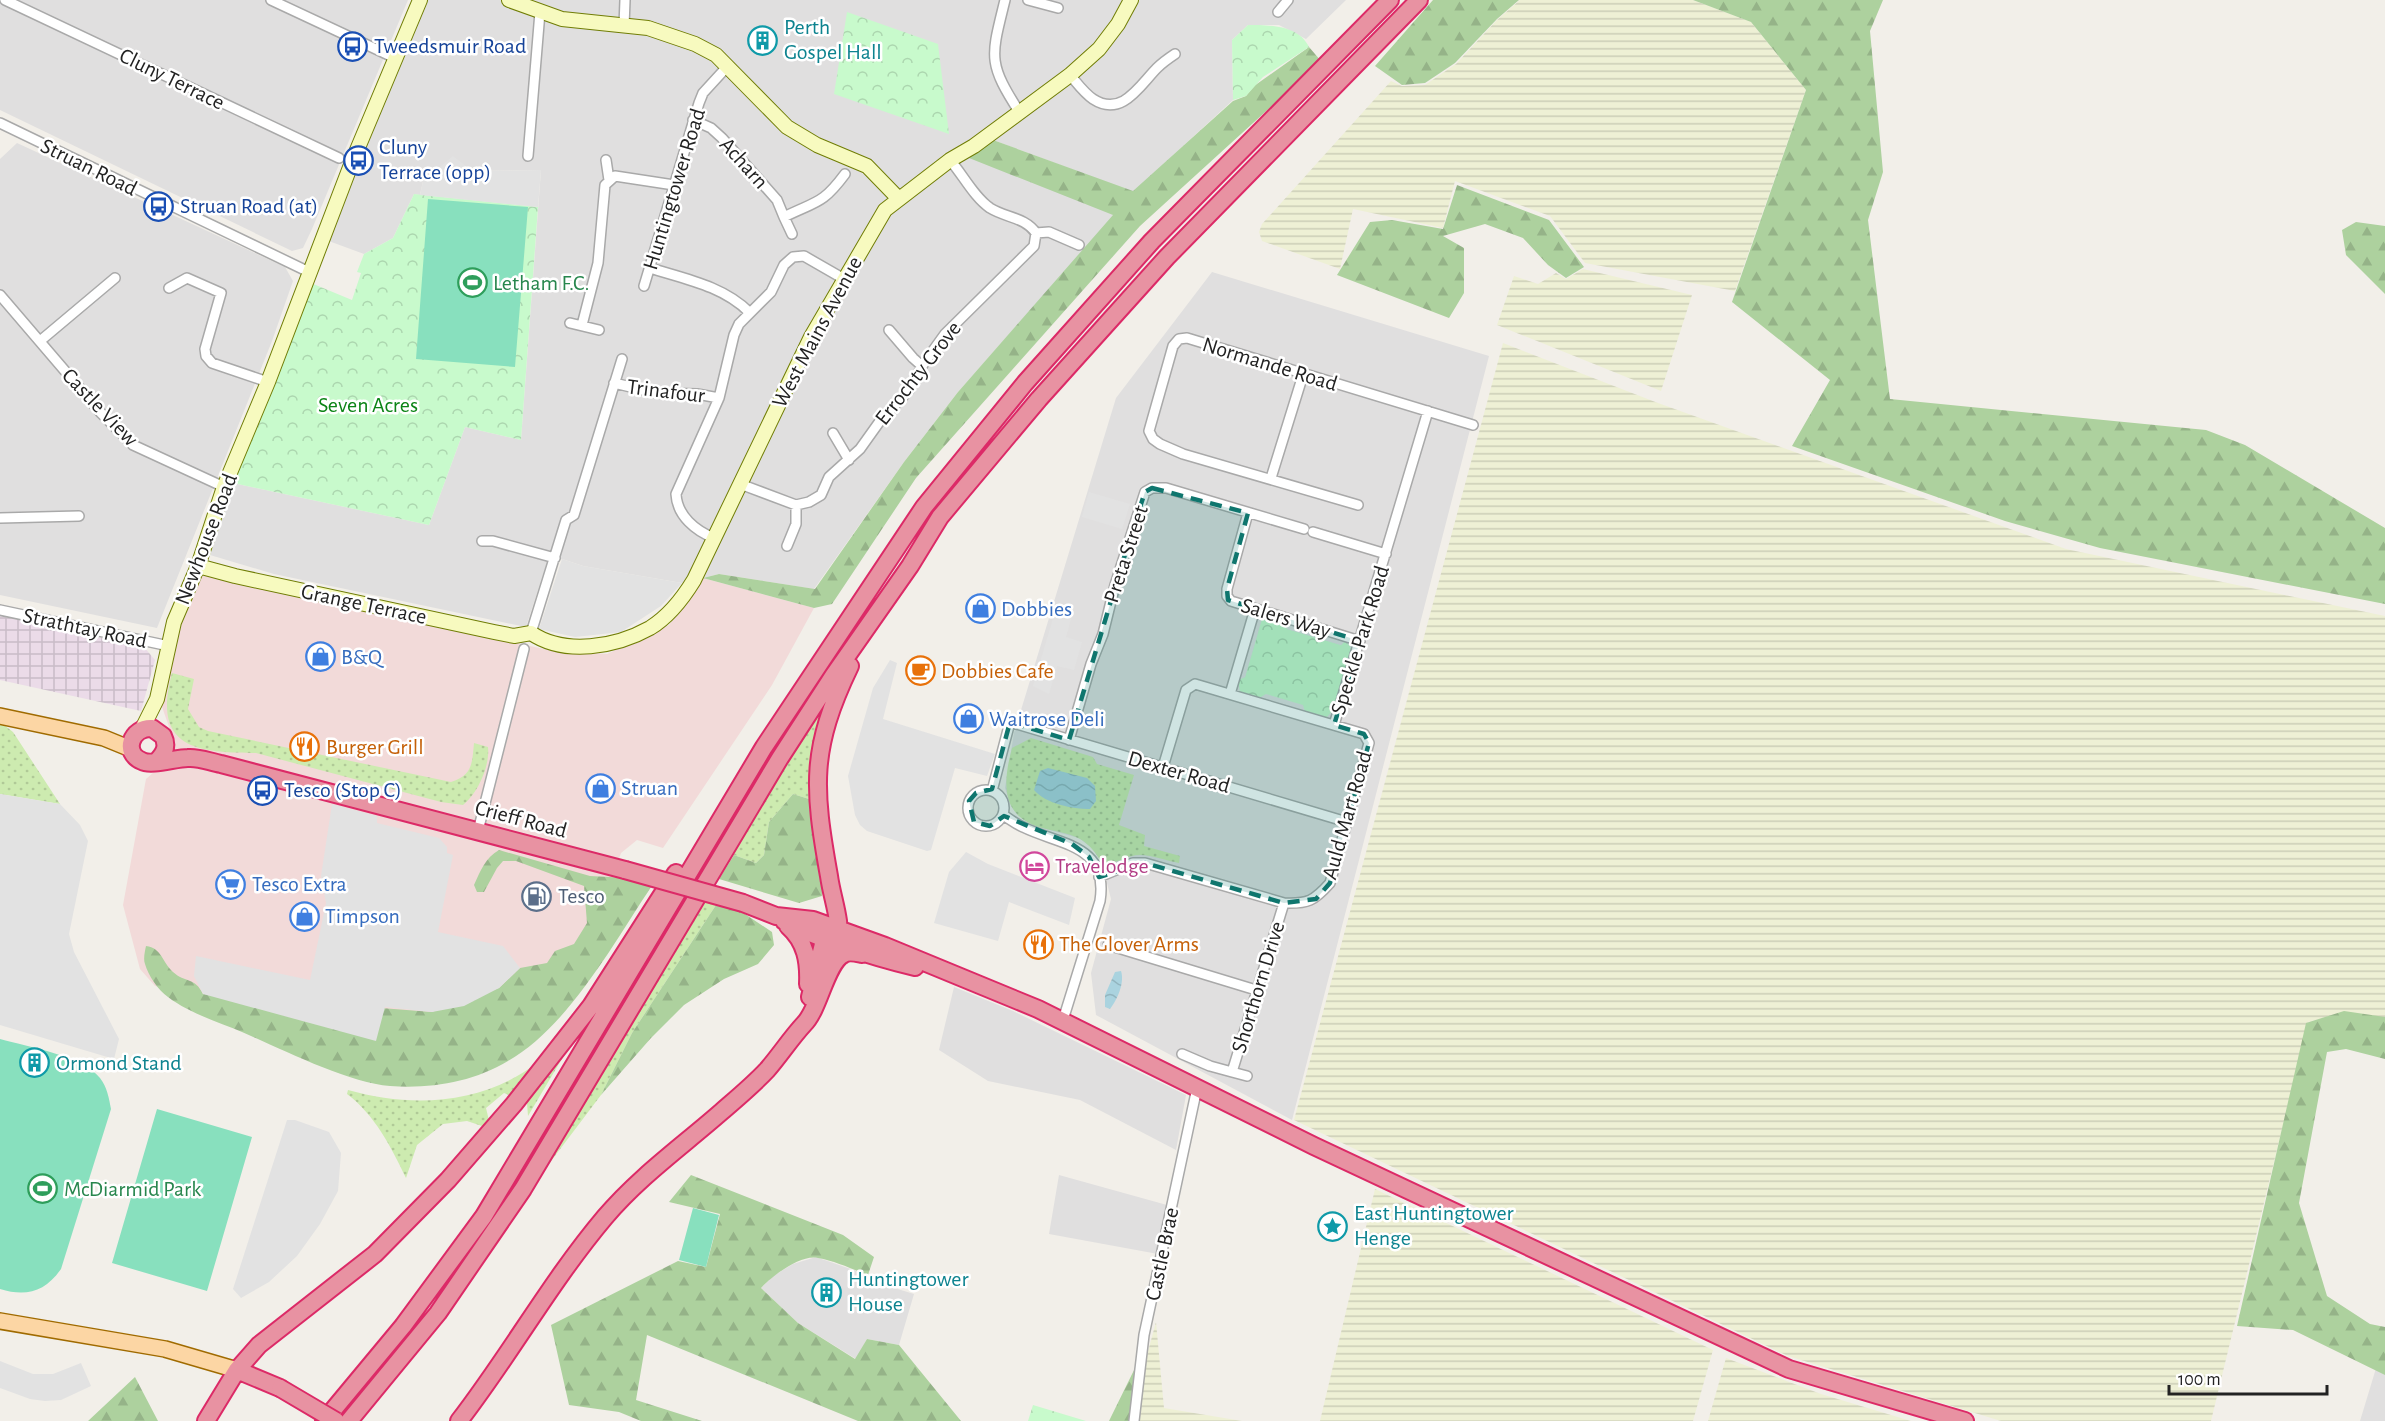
<svg xmlns="http://www.w3.org/2000/svg" width="2385" height="1421" viewBox="0 0 2385 1421" font-family="'Alegreya Sans',sans-serif">
  <defs>
    <pattern id="industrial-grid" width="8" height="8" patternUnits="userSpaceOnUse" patternTransform="scale(1.5)"><rect width="8" height="8" fill="#ebdbe8"/><path d="M0 4h8M4 0v8" fill="none" stroke="#c9bcc7"/></pattern>
    <pattern id="farmland-rules" width="6" height="5" patternUnits="userSpaceOnUse" patternTransform="scale(1.5)"><rect width="6" height="5" fill="#eef0d5"/><path d="M0 2.5h6" fill="none" stroke="#ccceb7"/></pattern>
    <pattern id="grass-dots" width="8" height="8" patternUnits="userSpaceOnUse" patternTransform="scale(1.5)"><rect width="8" height="8" fill="#cdebb0"/><path d="M2 2h.1M6 6h.1" fill="none" stroke="#b0c997" stroke-width="1.8" stroke-linecap="round"/></pattern>
    <pattern id="forest-firs" width="22" height="20" patternUnits="userSpaceOnUse" patternTransform="scale(1.5)"><rect width="22" height="20" fill="#add19e"/><path d="M5 1l3.5 6h-7zM16 11l3.5 6h-7z" fill="#95b388"/></pattern>
    <pattern id="park-crowns" width="20" height="18" patternUnits="userSpaceOnUse" patternTransform="scale(1.5)"><rect width="20" height="18" fill="#c8facc"/><path d="M2 6a3 3 0 1 1 6 0M12 15a3 3 0 1 1 6 0" fill="none" stroke="#acd6af"/></pattern>
    <pattern id="water-waves" width="16" height="10" patternUnits="userSpaceOnUse" patternTransform="scale(1.5)"><rect width="16" height="10" fill="#aad3df"/><path d="M0 5q4-4 8 0t8 0" fill="none" stroke="#92b5bf"/></pattern>
  </defs>
  <rect width="100%" height="100%" fill="#f2efe9"/>
  <path fill="#e0dfdf" d="M0 0H408L312 229 303 248 292 251 0 110Z
    M424 0H1346L1306 39 1279 25H1248L1232 40 1233 100 1133 192 993 140 1052 187 1114 215 958 392 904 462 814 589 719 574 682 583 583 566 562 559 546 565 526 627 274 574 210 555 233 483 429 525 465 427 521 440 541 170 472 171 423 181 420 195 414 194 393 238 364 254 326 240Z
    M17 143 285 267 293 281 272 341 157 628 0 595V159Z
    M1212 272 1489 356 1292 1120 1096 1015 1091 973 1111 899 1102 863 1092 848 1079 838 1034 826 1022 818 1010 803 1005 788 1014 733 1116 398Z
    M954 987 1013 1011 1186 1095 1176 1150 1080 1100 988 1081 939 1050Z
    M1059 1175 1167 1205 1158 1254 1049 1234Z
    M816 1257 868 1275 881 1284 914 1294 899 1345 867 1339 856 1359 798 1323 761 1288 773 1276 793 1264Z
    M2377 1365 2385 1369V1421H2360Z"/>
  <path fill="#f2dad9" d="M201 574 544 649 607 654 669 625 703 578 814 608 772 685 663 848 637 840 621 853 598 917 586 940 552 963 379 1045 155 986 140 969 123 905 146 779 162 765 173 738 161 704 189 594Z"/>
  <path fill="url(#industrial-grid)" d="M0 616 144 647 155 660 141 711 0 680Z"/>
  <path fill="url(#farmland-rules)" d="M1520 0H1693L1751 22 1806 90 1735 291 1585 263 1550 216 1455 181 1443 228 1353 209 1340 269 1262 241 1259 232 1262 224 1391 81 1402 86 1425 85 1456 64 1497 20Z
    M1583 269 1692 295 1661 391 1497 325 1514 276 1538 284 1556 273 1566 279Z
    M1503 343 1658 403 2066 549 2385 616V1019L2342 1013 2308 1022 2211 1421H2001L1788 1356 1294 1120Z
    M1375 1189 1713 1350 1693 1421H1320Z
    M1156 1322 1164 1408 1242 1421H1137L1147 1355Z
    M1726 1358 1821 1394 1911 1421H1708Z"/>
  <path fill="url(#grass-dots)" d="M839 670 809 799 793 794 769 822 764 855 756 863 734 855 719 879 708 877Z
    M172 673 194 679 188 709 199 727 208 731 451 782C473 775 472 763 474 743L488 747C490 766 478 793 463 805L441 802 256 753C194 753 152 747 172 673Z
    M0 722 13 732 60 804 0 794Z
    M1031 738 1093 757 1097 764 1134 775 1119 825 1145 835 1144 846 1180 856 1179 863C1167 861 1152 855 1140 855 1126 855 1116 865 1102 863 1096 853 1090 845 1080 839 1068 832 1050 831 1036 826 999 813 1004 778 1012 748Z
    M698 900 716 905 632 1033 601 1095 508 1218Z
    M623 956 528 1116 527 1103 504 1093 486 1108 491 1129 467 1121 443 1124 417 1145 406 1178C391 1147 375 1115 347 1094L348 1090C412 1108 482 1105 537 1063 547 1055 555 1041 563 1031 583 1006 603 981 623 956Z"/>
  <path fill="url(#forest-firs)" d="M1433 0H1519L1497 19 1455 63 1425 83 1402 85 1375 66Z
    M1693 0H1883L1870 31 1883 172 1868 220 1890 399 2206 430 2245 445 2385 528V604L2100 548 2005 521 1792 446 1830 380 1732 302 1806 90 1751 22Z
    M1309 47 1321 61 1140 226 916 478 832 604 814 608 703 578 719 574 815 589 904 462 958 392 1113 215 969 158 993 140 1133 191 1233 101 1246 96 1254 86Z
    M1457 185 1549 220 1584 267 1566 278 1548 265 1523 238 1485 224 1443 236 1464 248V293L1449 318 1337 275 1370 222 1392 220 1443 229Z
    M2356 222 2385 226V294L2346 255 2342 230Z
    M793 794 809 799 823 890 822 896 799 903 719 879 734 855 756 863 764 855 769 822Z
    M499 850 590 876 628 878 651 887C614 943 567 1028 508 1061 473 1082 431 1089 390 1086 348 1083 282 1049 242 1032 218 1022 189 1013 168 997 158 990 148 975 145 964 143 959 145 951 146 946 162 948 162 962 173 972 185 983 195 977 203 994L432 1012 499 988 520 968 547 963 555 951 574 944 587 923 584 886 516 861H503L497 868 484 892H477L474 885C481 870 485 858 499 850Z
    M716 905 742 912 772 932 774 945 758 964 724 979 684 1005 651 1038 601 1095 632 1033Z
    M2344 1011 2385 1017V1059L2346 1049 2327 1052 2299 1203 2327 1296 2370 1324 2385 1327V1375L2293 1330 2237 1326 2306 1023Z
    M691 1175 843 1235 874 1257 868 1275C852 1269 835 1261 818 1258 801 1254 772 1276 761 1288L798 1323 855 1359 867 1339 899 1345 961 1421H858L647 1335 636 1400 702 1421H641L619 1412 569 1405 551 1325 678 1261 706 1267 720 1214 669 1202Z
    M1136 1366 1130 1421H1109Z
    M135 1377 158 1421H88Z"/>
  <path fill="url(#park-crowns)" d="M847 12 938 44 949 134 834 94Z
    M1248 25C1269 25 1299 25 1309 47L1263 77 1246 96 1233 100 1232 40Z
    M414 194 538 207 521 440 465 427 429 525 233 483 311 283 352 300 361 273 357 272 364 254 393 238Z
    M1267 618 1284 624 1287 629 1341 645 1345 641 1350 646 1352 653 1334 709 1326 718 1240 692 1238 680 1245 677 1262 619Z
    M1033 1405 1086 1421H1028Z"/>
  <path fill="#88e0be" d="M428 199 528 207 515 367 416 359Z
    M0 1039C28 1047 81 1055 100 1078 107 1087 109 1098 111 1109L61 1269C45 1292 26 1297 0 1289Z
    M157 1109 252 1137 207 1291 112 1263Z
    M693 1208 719 1215 706 1267 679 1260Z"/>
  <path fill="#e2e2e2" d="M453 156 472 171 541 170 538 207 420 195 423 181Z
    M1089 492 1130 504 1122 529 1082 517Z
    M562 559 583 566 682 583 661 606 621 632 575 637 539 629Z
    M1057 605 1074 608 1066 637 1082 642 1074 670 1057 666 1049 694 1033 686Z
    M1285 624 1345 641 1341 645 1287 629Z
    M1255 627 1258 632 1245 677 1238 680Z
    M890 660 897 663 883 719 995 754 987 776 955 768 931 850 927 851 867 831 860 825 855 815 848 776 873 688Z
    M1266 694 1303 705 1305 712 1259 698Z
    M0 794 60 804 80 825 88 841 69 934 74 952 119 1039 114 1059 0 1025Z
    M332 804 377 816V823L439 838 447 847V853L453 855 438 932 503 946 520 968 499 988 464 1006 432 1012 385 1007 376 1041 203 994 194 976 196 956 310 980 326 903 321 876Z
    M966 852 988 864 1075 898 1069 925 1009 902 998 941 934 923 949 872Z
    M287 1120H295L329 1132 341 1153 338 1191 320 1224 297 1256 269 1282 241 1298 233 1289Z
    M0 1361 33 1374H53L81 1363 91 1386 61 1400 45 1401 30 1399 0 1388Z"/>
  <path fill="url(#water-waves)" d="M1048 768 1087 778 1095 786 1096 801 1090 809C1073 809 1046 804 1034 790L1040 771Z
    M1121 971C1125 983 1117 1000 1110 1009L1105 1007V995L1115 972Z"/>
  <g fill="none" stroke-linecap="round" stroke-linejoin="round">
    <defs>
      <path id="street" d="M5 0 339 158
        M271 0 395 58
        M1005 0C991 57 987 62 1020 113
        M1028 0 1058 8
        M1278 12 1288 0
        M624 26 625 0
        M1070 75C1077 83 1084 93 1093 99 1122 118 1140 85 1157 68 1162 63 1169 58 1175 54
        M693 120 711 128 722 138 777 200 784 217C816 201 822 205 845 174
        M0 123 309 272
        M528 156 540 12
        M606 160 609 180
        M784 217 792 234
        M1036 233 1049 232 1079 245
        M650 268C685 279 723 286 749 312
        M644 286 699 103 703 93 725 69 729 67
        M169 288 187 278 221 293 205 349 206 356 212 363 268 382
        M0 295 101 413 133 445 224 487
        M570 323 599 330
        M582 325 598 263 605 185 615 176 674 185
        M889 330 913 358 922 366
        M40 341 115 278
        M614 383 656 393 697 394 719 398
        M833 433 849 460
        M1271 478 1303 375
        M740 484 796 505 809 502 821 495 829 477 860 449 880 421 910 389 922 366 945 334 1034 246 1036 233C1025 217 1006 218 990 208 974 197 963 175 950 160
        M1358 505 1183 454 1160 444 1153 439 1149 431 1173 346 1179 339 1187 338 1473 425
        M1248 513 1227 589V596L1231 601 1360 641
        M0 518 79 516
        M1313 532 1386 554
        M714 538C696 531 677 516 676 494L719 398 734 335 739 324 771 292 784 265 793 257 804 256 844 279
        M482 541H493L555 558
        M787 546 796 524V505
        M0 610 169 646
        M531 633 566 520 574 515 622 359
        M1230 694 1255 609
        M1334 725 1428 411
        M1069 740 1091 664 1103 634 1115 585 1145 492 1152 488H1166L1304 529
        M968 808a18 18 0 1 1 36 0a18 18 0 1 1-36 0Z
        M992 791 1010 722 1347 822
        M1003 815C1010 819 1016 824 1023 827 1059 845 1109 844 1100 901L1063 1020
        M478 831 524 649
        M1099 877 1133 863H1145L1284 903C1308 904 1314 901 1330 883L1369 743 1364 734 1195 684 1186 690 1163 767
        M1108 945 1256 990
        M1182 1054 1210 1066 1232 1072 1284 903
        M1232 1072 1247 1076
        M1134 1421 1144 1335 1197 1088"/>
      <path id="secondary" d="M509 0 562 19 648 28 695 44 716 55 787 127 817 145 867 166 899 199
        M198 566 235 576 494 632 514 636 531 633C565 656 616 647 650 628 668 617 683 598 694 580L811 337 885 210 950 160 974 146 1070 75 1099 49 1118 24 1131 0
        M142 729 157 699 174 622 198 566 224 487 268 382 352 162 420 0"/>
      <path id="primary" d="M0 716 104 738 131 749
        M0 1321 165 1349 237 1370"/>
      <path id="highway" d="M157 761C165 753 168 746 163 736L152 728C131 727 122 753 142 761 151 766 176 758 188 758 199 757 210 762 221 764L625 870
        M743 903 776 916 813 920 885 946 1038 1009 1314 1146 1789 1369 1965 1421
        M784 921C827 942 869 956 915 967
        M788 926C806 942 809 962 808 984
        M835 962C833 949 840 935 838 921 836 906 831 891 829 876 813 787 810 749 850 666
        M810 997 826 932
        M237 1370 280 1388
        M206 1421 237 1370 259 1345 375 1254 448 1180 514 1104 591 1006 676 873
        M324 1421 403 1326 484 1216 764 747 924 507 1025 383 1152 241 1390 0
        M349 1421 438 1313 523 1189 780 758 833 676 910 566 940 517 1039 399 1167 257 1419 0
        M459 1421C510 1355 551 1281 605 1217 639 1177 681 1147 720 1113 736 1099 753 1085 767 1070 780 1055 791 1038 804 1024 820 1008 826 962 844 954 849 951 857 953 862 954"/>
    </defs>
    <use href="#street" stroke="#a9a9a9" stroke-width="12"/>
    <use href="#secondary" stroke="#707d05" stroke-width="16"/>
    <use href="#primary" stroke="#a06b00" stroke-width="18"/>
    <use href="#highway" stroke="#dc2a67" stroke-width="20"/>
    <use href="#street" stroke="#fff" stroke-width="9"/>
    <use href="#secondary" stroke="#f7fabf" stroke-width="14"/>
    <use href="#primary" stroke="#fcd6a4" stroke-width="15"/>
    <use href="#highway" stroke="#e892a2" stroke-width="16"/>
    <defs>
      <path id="highway-bridge" d="M625 870 743 903
        M280 1388 336 1421"/>
    </defs>
    <use href="#highway-bridge" stroke="#dc2a67" stroke-width="20" stroke-linecap="butt"/>
    <use href="#highway-bridge" stroke="#e892a2" stroke-width="16"/>
  </g>
  <path fill="#0f766e" fill-opacity="0.2" stroke="#0f766e" stroke-width="4.5" stroke-dasharray="12 8" stroke-linejoin="round" d="M1152 488 1248 513 1227 589 1228 600 1360 641 1334 725 1364 734 1369 743 1330 883 1316 899 1284 903 1145 863 1099 877 1089 857 1072 844 1004 816 990 826 974 822 969 801 976 793 992 789 1010 722 1069 740 1133 528 1145 492Z"/>
  <defs>
    <symbol id="building-ring" viewBox="-11 -11 22 22"><circle r="9.5" fill="#fff" stroke="#0f9aa8" stroke-width="1.5"/><path d="M-4-6H4V6H1V3H-1V6H-4ZM-2.5-4.3h1.7v1.8h-1.7ZM.8-4.3h1.7v1.8H.8ZM-2.5-1h1.7V.8h-1.7ZM.8-1h1.7V.8H.8Z" fill="#0f9aa8"/></symbol>
    <symbol id="bus-ring" viewBox="-11 -11 22 22"><circle r="9.5" fill="#fff" stroke="#1a4fb4" stroke-width="1.5"/><path d="M-5-6H5V4H4V6H2V4H-2V6H-4V4H-5ZM-3.5-4V0h7V-4ZM-3.5 1.2v1.5H-2V1.2ZM2 1.2v1.5H3.5V1.2Z" fill="#1a4fb4"/></symbol>
    <symbol id="stadium-ring" viewBox="-11 -11 22 22"><circle r="9.5" fill="#fff" stroke="#2e9e5b" stroke-width="1.5"/><path d="M0-5a6.5 5 0 1 0 0 10a6.5 5 0 1 0 0-10ZM-3.5-1.8h7v3.6h-7Z" fill="#2e9e5b"/></symbol>
    <symbol id="shop-ring" viewBox="-11 -11 22 22"><circle r="9.5" fill="#fff" stroke="#3f7fe0" stroke-width="1.5"/><path d="M-5-2.5h2.3a2.7 3.5 0 0 1 5.4 0H5L5.5 6h-11ZM-1.5-2.5h3a1.5 2.3 0 0 0-3 0Z" fill="#3f7fe0"/></symbol>
    <symbol id="cafe-ring" viewBox="-11 -11 22 22"><circle r="9.5" fill="#fff" stroke="#e8710a" stroke-width="1.5"/><path d="M-5.5-4.5H6V0H3Q3 3.5 0 3.5H-2.5Q-5.5 3.5-5.5 0ZM3-3.2v2h1.7v-2ZM-6 4.5H4V6H-6Z" fill="#e8710a"/></symbol>
    <symbol id="restaurant-ring" viewBox="-11 -11 22 22"><circle r="9.5" fill="#fff" stroke="#e8710a" stroke-width="1.5"/><path d="M-5-6h1v4h1v-4h1v4h1v-4h1v5L-1.5 .5V6h-2V.5L-5-1ZM5-6V6H3V1.5H1.5Q1.5-4 5-6Z" fill="#e8710a"/></symbol>
    <symbol id="hotel-ring" viewBox="-11 -11 22 22"><circle r="9.5" fill="#fff" stroke="#d1479c" stroke-width="1.5"/><path d="M-6-4.5h1.5V1H6V5H4.5V3h-9V5H-6ZM-4 0a1.8 1.8 0 1 1 3.6 0ZM.5 0V-2.5h3Q6-2.5 6 0Z" fill="#d1479c"/></symbol>
    <symbol id="supermarket-ring" viewBox="-11 -11 22 22"><circle r="9.5" fill="#fff" stroke="#3f7fe0" stroke-width="1.5"/><path d="M-6-5.5h2.5l.6 2H6L4.5 2H-2.5L-4.4-4H-6ZM-1.5 3.2a1.3 1.3 0 1 0 .1 0ZM3 3.2a1.3 1.3 0 1 0 .1 0Z" fill="#3f7fe0"/></symbol>
    <symbol id="fuel-ring" viewBox="-11 -11 22 22"><circle r="9.5" fill="#fff" stroke="#5c6f8a" stroke-width="1.5"/><path d="M-5.5-6h7V0h2V4h1.3V-2.5L3-4.5l.8-.8L6-3V5H2.5V1h-1V6h-7ZM-4.2-4.7v3.2H.2V-4.7Z" fill="#5c6f8a"/></symbol>
    <symbol id="sight-ring" viewBox="-11 -11 22 22"><circle r="9.5" fill="#fff" stroke="#0f9aa8" stroke-width="1.5"/><path d="M0-6L1.8-2.2L6-1.7L2.9 1.2L3.7 5.4L0 3.3L-3.7 5.4L-2.9 1.2L-6-1.7L-1.8-2.2Z" fill="#0f9aa8"/></symbol>
  </defs>
  <g fill-rule="evenodd">
    <use href="#building-ring" x="746" y="24" width="33" height="33"/>
    <use href="#bus-ring" x="336" y="30" width="33" height="33"/>
    <use href="#bus-ring" x="342" y="144" width="33" height="33"/>
    <use href="#bus-ring" x="142" y="190" width="33" height="33"/>
    <use href="#stadium-ring" x="456" y="266" width="33" height="33"/>
    <use href="#shop-ring" x="964" y="592" width="33" height="33"/>
    <use href="#shop-ring" x="304" y="640" width="33" height="33"/>
    <use href="#cafe-ring" x="904" y="654" width="33" height="33"/>
    <use href="#shop-ring" x="952" y="702" width="33" height="33"/>
    <use href="#restaurant-ring" x="288" y="730" width="33" height="33"/>
    <use href="#shop-ring" x="584" y="772" width="33" height="33"/>
    <use href="#bus-ring" x="246" y="774" width="33" height="33"/>
    <use href="#hotel-ring" x="1018" y="850" width="33" height="33"/>
    <use href="#supermarket-ring" x="214" y="868" width="33" height="33"/>
    <use href="#fuel-ring" x="520" y="880" width="33" height="33"/>
    <use href="#shop-ring" x="288" y="900" width="33" height="33"/>
    <use href="#restaurant-ring" x="1022" y="928" width="33" height="33"/>
    <use href="#building-ring" x="18" y="1046" width="33" height="33"/>
    <use href="#stadium-ring" x="26" y="1172" width="33" height="33"/>
    <use href="#sight-ring" x="1316" y="1210" width="33" height="33"/>
    <use href="#building-ring" x="810" y="1276" width="33" height="33"/>
  </g>
  <g text-anchor="middle" dominant-baseline="central" stroke-width="5" stroke-linejoin="round" paint-order="stroke">
    <g font-size="22" fill="#0d838f" stroke="#fff" text-anchor="start">
      <text x="784" y="27">Perth<tspan x="784" dy="25">Gospel Hall</tspan></text>
      <text x="56" y="1063">Ormond Stand</text>
      <text x="1354" y="1213">East Huntingtower<tspan x="1354" dy="25">Henge</tspan></text>
      <text x="848" y="1279">Huntingtower<tspan x="848" dy="25">House</tspan></text>
    </g>
    <g font-size="22" fill="#164399" stroke="#fff" text-anchor="start">
      <text x="374" y="46">Tweedsmuir Road</text>
      <text x="379" y="147">Cluny<tspan x="379" dy="25">Terrace (opp)</tspan></text>
      <text x="180" y="206">Struan Road (at)</text>
      <text x="284" y="790">Tesco (Stop C)</text>
    </g>
    <g font-size="22" fill="#222" stroke="#fff">
      <text transform="translate(172 79) rotate(26)">Cluny Terrace</text>
      <text transform="translate(744 163) rotate(48)">Acharn</text>
      <text transform="translate(89 167) rotate(26)">Struan Road</text>
      <text transform="translate(674 189) rotate(-73)">Huntingtower Road</text>
      <text transform="translate(817 332) rotate(-62)">West Mains Avenue</text>
      <text transform="translate(1270 364) rotate(17)">Normande Road</text>
      <text transform="translate(918 373) rotate(-52)">Errochty Grove</text>
      <text transform="translate(666 391) rotate(7)">Trinafour</text>
      <text transform="translate(100 407) rotate(46)">Castle View</text>
      <text transform="translate(206 539) rotate(-69)">Newhouse Road</text>
      <text transform="translate(1126 554) rotate(-72)">Preta Street</text>
      <text transform="translate(364 604) rotate(12)">Grange Terrace</text>
      <text transform="translate(1286 618) rotate(17)">Salers Way</text>
      <text transform="translate(85 628) rotate(12)">Strathtay Road</text>
      <text transform="translate(1360 640) rotate(-73)">Speckle Park Road</text>
      <text transform="translate(1179 772) rotate(16)">Dexter Road</text>
      <text transform="translate(1347 815) rotate(-74)">Auld Mart Road</text>
      <text transform="translate(521 819) rotate(15)">Crieff Road</text>
      <text transform="translate(1258 987) rotate(-73)">Shorthorn Drive</text>
      <text transform="translate(1162 1254) rotate(-78)">Castle Brae</text>
    </g>
    <g font-size="22" fill="#27864d" stroke="#fff" text-anchor="start">
      <text x="493" y="283">Letham F.C.</text>
      <text x="64" y="1189">McDiarmid Park</text>
    </g>
    <g font-size="22" fill="#0c8416" stroke="#fff">
      <text x="368" y="405">Seven Acres</text>
    </g>
    <g font-size="22" fill="#366cbe" stroke="#fff" text-anchor="start">
      <text x="1001" y="609">Dobbies</text>
      <text x="341" y="657">B&amp;Q</text>
      <text x="989" y="719">Waitrose Deli</text>
      <text x="621" y="788">Struan</text>
      <text x="252" y="884">Tesco Extra</text>
      <text x="325" y="916">Timpson</text>
    </g>
    <g font-size="22" fill="#c56008" stroke="#fff" text-anchor="start">
      <text x="941" y="671">Dobbies Cafe</text>
      <text x="326" y="747">Burger Grill</text>
      <text x="1059" y="944">The Glover Arms</text>
    </g>
    <g font-size="22" fill="#b23c85" stroke="#fff" text-anchor="start">
      <text x="1055" y="866">Travelodge</text>
    </g>
    <g font-size="22" fill="#4e5e75" stroke="#fff" text-anchor="start">
      <text x="558" y="896">Tesco</text>
    </g>
  </g>
  <path d="M2169 1385v9h158v-9" fill="none" stroke="#222222" stroke-width="3"/>
  <text x="2178" y="1385" font-size="18" fill="#222222" stroke="#ffffff" stroke-width="4.5" paint-order="stroke">100 m</text>
</svg>
